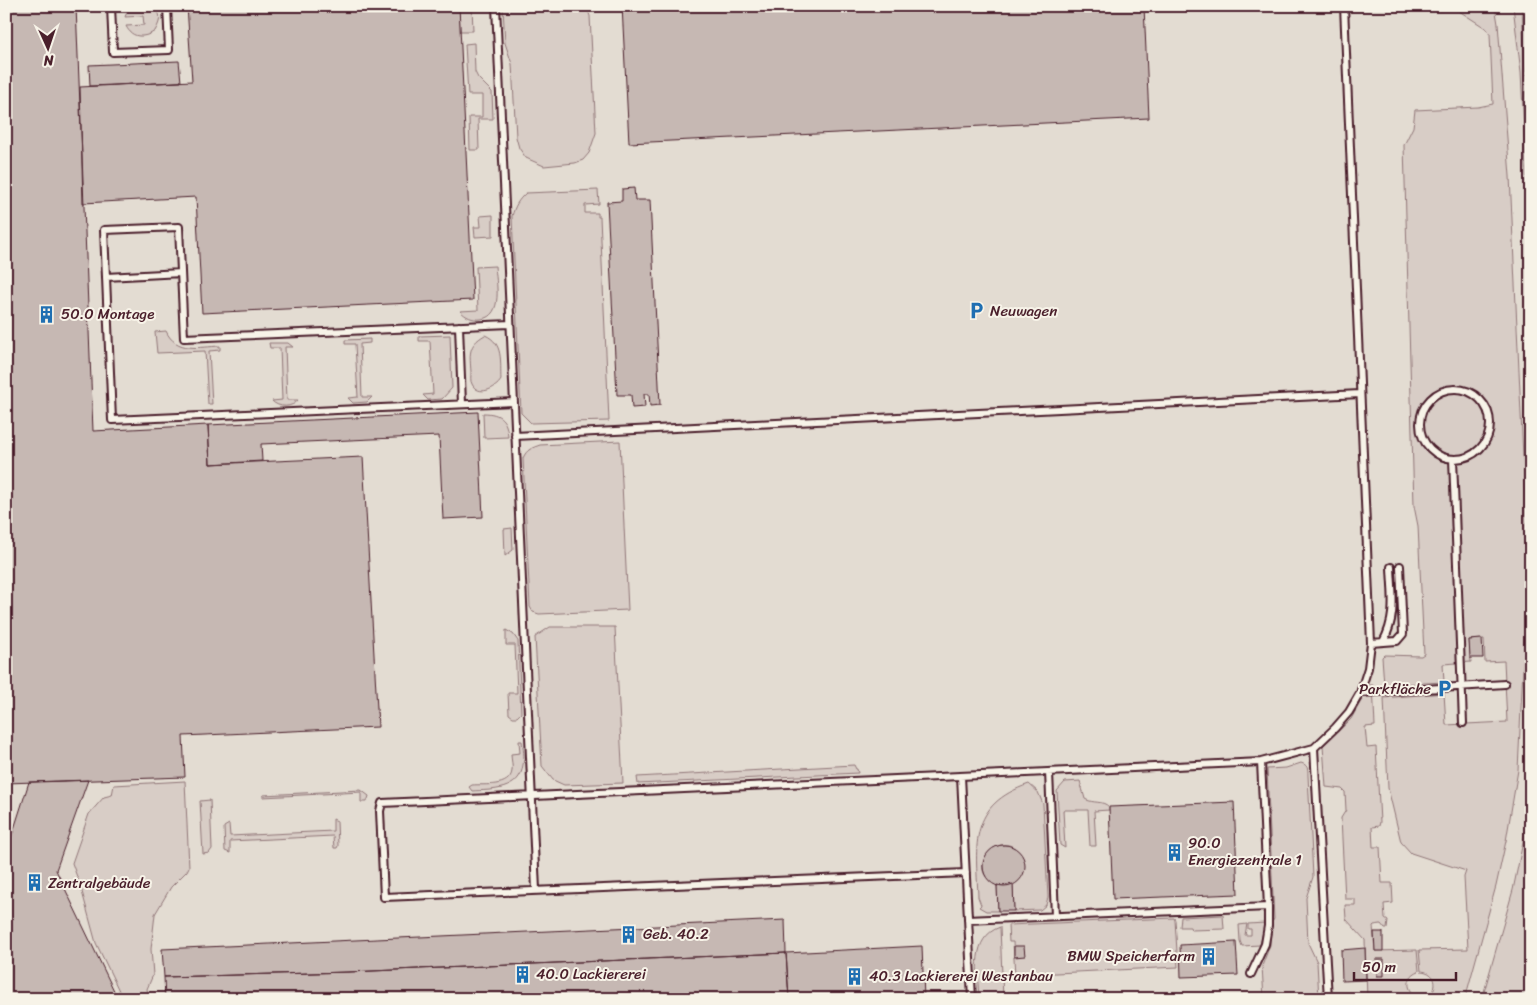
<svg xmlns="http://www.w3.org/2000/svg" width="1537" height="1005" viewBox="0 0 1537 1005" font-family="Sriracha,sans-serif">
  <rect width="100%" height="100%" fill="#f0ebe0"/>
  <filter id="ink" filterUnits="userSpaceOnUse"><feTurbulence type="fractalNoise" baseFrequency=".02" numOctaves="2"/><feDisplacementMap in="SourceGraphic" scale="10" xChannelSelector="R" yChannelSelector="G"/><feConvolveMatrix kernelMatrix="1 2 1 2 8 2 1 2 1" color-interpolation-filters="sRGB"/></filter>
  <g filter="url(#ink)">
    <path fill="#e3dcd2" d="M6 6H1531V999H6Z"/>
    <path fill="#d8cdc6" stroke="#917678" d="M132 6C149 6 169 7 155 31 145 38 132 39 126 26L144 25 143 16 125 17 127 12Z
      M459 6H472L473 31H460Z
      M505 6H586L590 16 596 133 589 153 583 160 575 163 544 166 526 158 519 148 516 137 512 64 505 43 503 9Z
      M1440 6H1495L1498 24 1510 176 1528 565 1518 770 1506 841 1496 886 1465 999H1367L1365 940 1346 919 1345 905H1355V899H1345L1341 818 1346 810 1345 792 1342 789 1326 787 1323 746 1351 719 1370 685H1373L1375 726 1365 727 1367 748 1376 747 1380 822 1379 826 1372 827 1373 847H1380L1382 883H1392L1393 903 1384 904 1385 919 1388 921 1387 929H1385L1381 924 1374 925 1373 926 1375 951 1417 950 1419 971C1403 977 1407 996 1423 997L1433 992C1438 981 1433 972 1421 971L1419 950 1468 949 1464 877 1466 871 1411 853 1401 842 1388 788 1384 698 1444 693 1446 725 1507 722 1504 661 1485 662 1484 639 1469 640 1471 662 1443 664 1444 682 1384 685 1382 657 1384 655 1421 656 1424 654 1418 526 1414 506 1404 145 1413 127 1415 110 1478 107 1493 104 1490 34 1487 29 1456 9 1440 11Z
      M1513 6H1522L1531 206V266L1521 73Z
      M474 43 475 72 478 78 492 92 493 119H478L479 150H470L469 117H482V95H468L465 44Z
      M598 190 599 204 585 205V213H598V217H600L609 421 531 423 521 413 512 216C515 206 518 200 526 193Z
      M493 215V236L475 237 474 227H481L480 216Z
      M495 266C496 282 504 316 481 319 472 320 466 317 460 311L478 310 476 267Z
      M166 331C176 353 200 347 220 346V350L209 351 212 404H208L205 351 157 353 155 332Z
      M450 335 452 388 442 399 428 400 423 395 433 394 430 341H419V336Z
      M485 335C504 343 500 362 501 380 496 389 478 397 472 384 470 381 471 376 471 372 470 355 467 345 485 335Z
      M370 339V343L360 344 362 397H372L367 402 353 403 348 398 358 397 355 344H345V340Z
      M269 343H288L293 347H285L287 400H298C293 408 278 408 272 401L282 400 280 348H270Z
      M483 413C501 413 507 420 508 437L484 438Z
      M620 441 628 610 539 614 533 612 530 607 523 458C527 449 532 448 540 445Z
      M512 528 513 550 505 556 504 529Z
      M550 627H615L623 783 564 785 553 780 542 766 535 637Z
      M506 630 513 634 518 641 521 713 517 717H513L509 714 508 693H517L515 645H506Z
      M519 741H522C523 748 525 757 523 765 520 791 492 790 472 791L469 787 472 785C484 784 510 788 512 771 513 766 511 759 511 754L520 753Z
      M1301 763C1308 765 1308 769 1308 775L1313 877 1306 898 1308 943 1317 962 1319 999H1264L1262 966 1270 945 1271 924 1274 919 1267 769 1286 768Z
      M854 765 856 769H857L858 773 638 784 637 777Z
      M185 781 189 867 187 871 171 887 155 914 151 949 153 975 147 989 149 999H123L96 943 81 888 72 863 89 814 104 797 112 795 114 785Z
      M1080 781 1085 799C1093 804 1103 800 1109 807V810L1094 811 1096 846H1090L1088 810H1063L1065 848 1060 845 1057 791 1065 782Z
      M1029 784 1038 792 1043 804 1048 897 1046 905 1040 910 1014 911 1013 884 1022 876 1024 862C1009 819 958 867 997 885L998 911H986L979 907 981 905 978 897C976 844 968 805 1029 784Z
      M361 790 369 796 367 802H361V792L263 797V795Z
      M210 800 212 849 209 853 203 854 200 801Z
      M1531 803V999H1482L1513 890Z
      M333 819 337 821 338 846 337 848H334L333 836 230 841V853L225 851 224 827 229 824 230 836 333 831Z
      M1223 915 1224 929 1191 930 1190 927H1180L1181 917Z
      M1174 918 1175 920 1178 967 1015 975 1013 942H1009L1008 925Z
      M1265 923 1260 945 1242 946 1240 941 1239 925 1247 924 1245 935H1251V929H1248V924Z
      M1000 927 1003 999H979C978 973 970 938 1000 927Z"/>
    <path fill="#c6b8b3" stroke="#4a1f2b" d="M6 6H76L93 431 208 425 210 464 363 457 378 727 183 736 185 777 6 783Z
      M187 6H459L473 300 202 313 196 197 83 203 80 87 192 81Z
      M622 6H1144L1149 118 629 143Z
      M179 61 181 82 90 86 89 65Z
      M634 188 635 200H650L660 405 650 406 649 394H644L645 407 632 408 631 395H617L607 202 622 201V189Z
      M478 412 483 517 443 519 439 436 261 444 262 461 210 464 208 425Z
      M1482 639 1483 658H1470L1469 640Z
      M88 780 56 870 118 999H9L6 991V854L29 782Z
      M1234 802 1238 894 1113 899 1109 807Z
      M983 866a21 21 0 1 1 42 0a21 21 0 1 1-42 0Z
      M1013 884 1014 911H998L997 885 1002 886Z
      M785 920 786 953 349 972 164 977 162 949Z
      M1374 932H1383V951H1375Z
      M1236 942 1238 975 1181 977 1180 945Z
      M922 946 924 999H789L786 953Z
      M1014 946H1024L1025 956 1014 957Z
      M1365 948 1366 980 1342 981 1341 950Z
      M786 953 789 999H165L164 977 349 972Z
      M1376 959H1384V976H1377Z"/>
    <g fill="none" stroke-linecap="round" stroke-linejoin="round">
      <defs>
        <path id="service" d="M111 6 113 52 169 50 167 6
          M496 6 536 890
          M181 273 106 277 104 230 179 227 184 338 510 324
          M106 277 112 420 514 402
          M459 326 462 404
          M1420 424a35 35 0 1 1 70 0a35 35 0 1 1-70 0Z
          M515 436 1360 394
          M1453 459 1463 723
          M1383 642C1397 616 1392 595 1391 567
          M1371 643 1397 641 1403 634 1400 566
          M1360 693 1505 684
          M1314 748 1328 999
          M1049 772 1055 916
          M961 776 972 999
          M966 873 384 897 380 811 382 803 1261 762 1314 748 1335 728 1349 712 1360 693 1368 668 1371 643 1344 6
          M968 920 1268 907 1261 762
          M1251 974 1265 944 1268 926V907"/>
      </defs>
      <use href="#service" stroke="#4a1f2b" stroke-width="10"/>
      <use href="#service" stroke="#f7f3e8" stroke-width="6"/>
    </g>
  </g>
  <defs>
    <symbol id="parking-bare" viewBox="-9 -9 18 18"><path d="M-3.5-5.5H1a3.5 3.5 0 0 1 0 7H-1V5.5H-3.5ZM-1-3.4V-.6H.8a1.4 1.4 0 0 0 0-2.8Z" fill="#1f6fb2" stroke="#f7f3e8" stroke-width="2.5" paint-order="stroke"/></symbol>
    <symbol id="building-bare" viewBox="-9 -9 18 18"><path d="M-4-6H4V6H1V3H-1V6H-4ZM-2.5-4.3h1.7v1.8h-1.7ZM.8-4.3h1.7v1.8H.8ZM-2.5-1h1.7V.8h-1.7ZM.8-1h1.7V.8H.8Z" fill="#1f6fb2" stroke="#f7f3e8" stroke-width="2.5" paint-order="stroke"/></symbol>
  </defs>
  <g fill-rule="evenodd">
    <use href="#parking-bare" x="964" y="298" width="25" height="25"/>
    <use href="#building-bare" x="34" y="302" width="25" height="25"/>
    <use href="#parking-bare" x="1432" y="676" width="25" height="25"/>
    <use href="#building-bare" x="1162" y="840" width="25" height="25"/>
    <use href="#building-bare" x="22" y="870" width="25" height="25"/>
    <use href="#building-bare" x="616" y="922" width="25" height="25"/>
    <use href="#building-bare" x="1196" y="944" width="25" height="25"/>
    <use href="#building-bare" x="510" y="962" width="25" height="25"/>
    <use href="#building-bare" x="842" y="964" width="25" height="25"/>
  </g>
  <g text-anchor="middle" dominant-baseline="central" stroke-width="4" stroke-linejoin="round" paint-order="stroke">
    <g font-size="15" fill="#4a1f2b" stroke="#f7f3e8" text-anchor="start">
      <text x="990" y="311">Neuwagen</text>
      <text x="61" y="314">50.0 Montage</text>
      <text x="1431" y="689" text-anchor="end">Parkfläche</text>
      <text x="1188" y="843">90.0<tspan x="1188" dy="17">Energiezentrale 1</tspan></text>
      <text x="48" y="883">Zentralgebäude</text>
      <text x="643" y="934">Geb. 40.2</text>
      <text x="1195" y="956" text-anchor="end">BMW Speicherfarm</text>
      <text x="536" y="974">40.0 Lackiererei</text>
      <text x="869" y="976">40.3 Lackiererei Westanbau</text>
    </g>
  </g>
  <rect width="1537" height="1005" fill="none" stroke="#f7f3e8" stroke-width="25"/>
  <rect x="12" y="12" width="1512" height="980" fill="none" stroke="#4a1f2b" stroke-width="2" filter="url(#ink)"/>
  <g transform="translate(48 48) rotate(177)" stroke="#f7f3e8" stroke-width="4" paint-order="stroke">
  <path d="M0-4L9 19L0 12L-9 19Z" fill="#4a1f2b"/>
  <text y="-8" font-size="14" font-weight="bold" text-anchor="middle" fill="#4a1f2b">N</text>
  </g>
  <path d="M1354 972v8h102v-8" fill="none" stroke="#4a1f2b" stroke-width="2.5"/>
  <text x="1362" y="972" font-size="15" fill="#4a1f2b" stroke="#f7f3e8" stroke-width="4" paint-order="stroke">50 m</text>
</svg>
